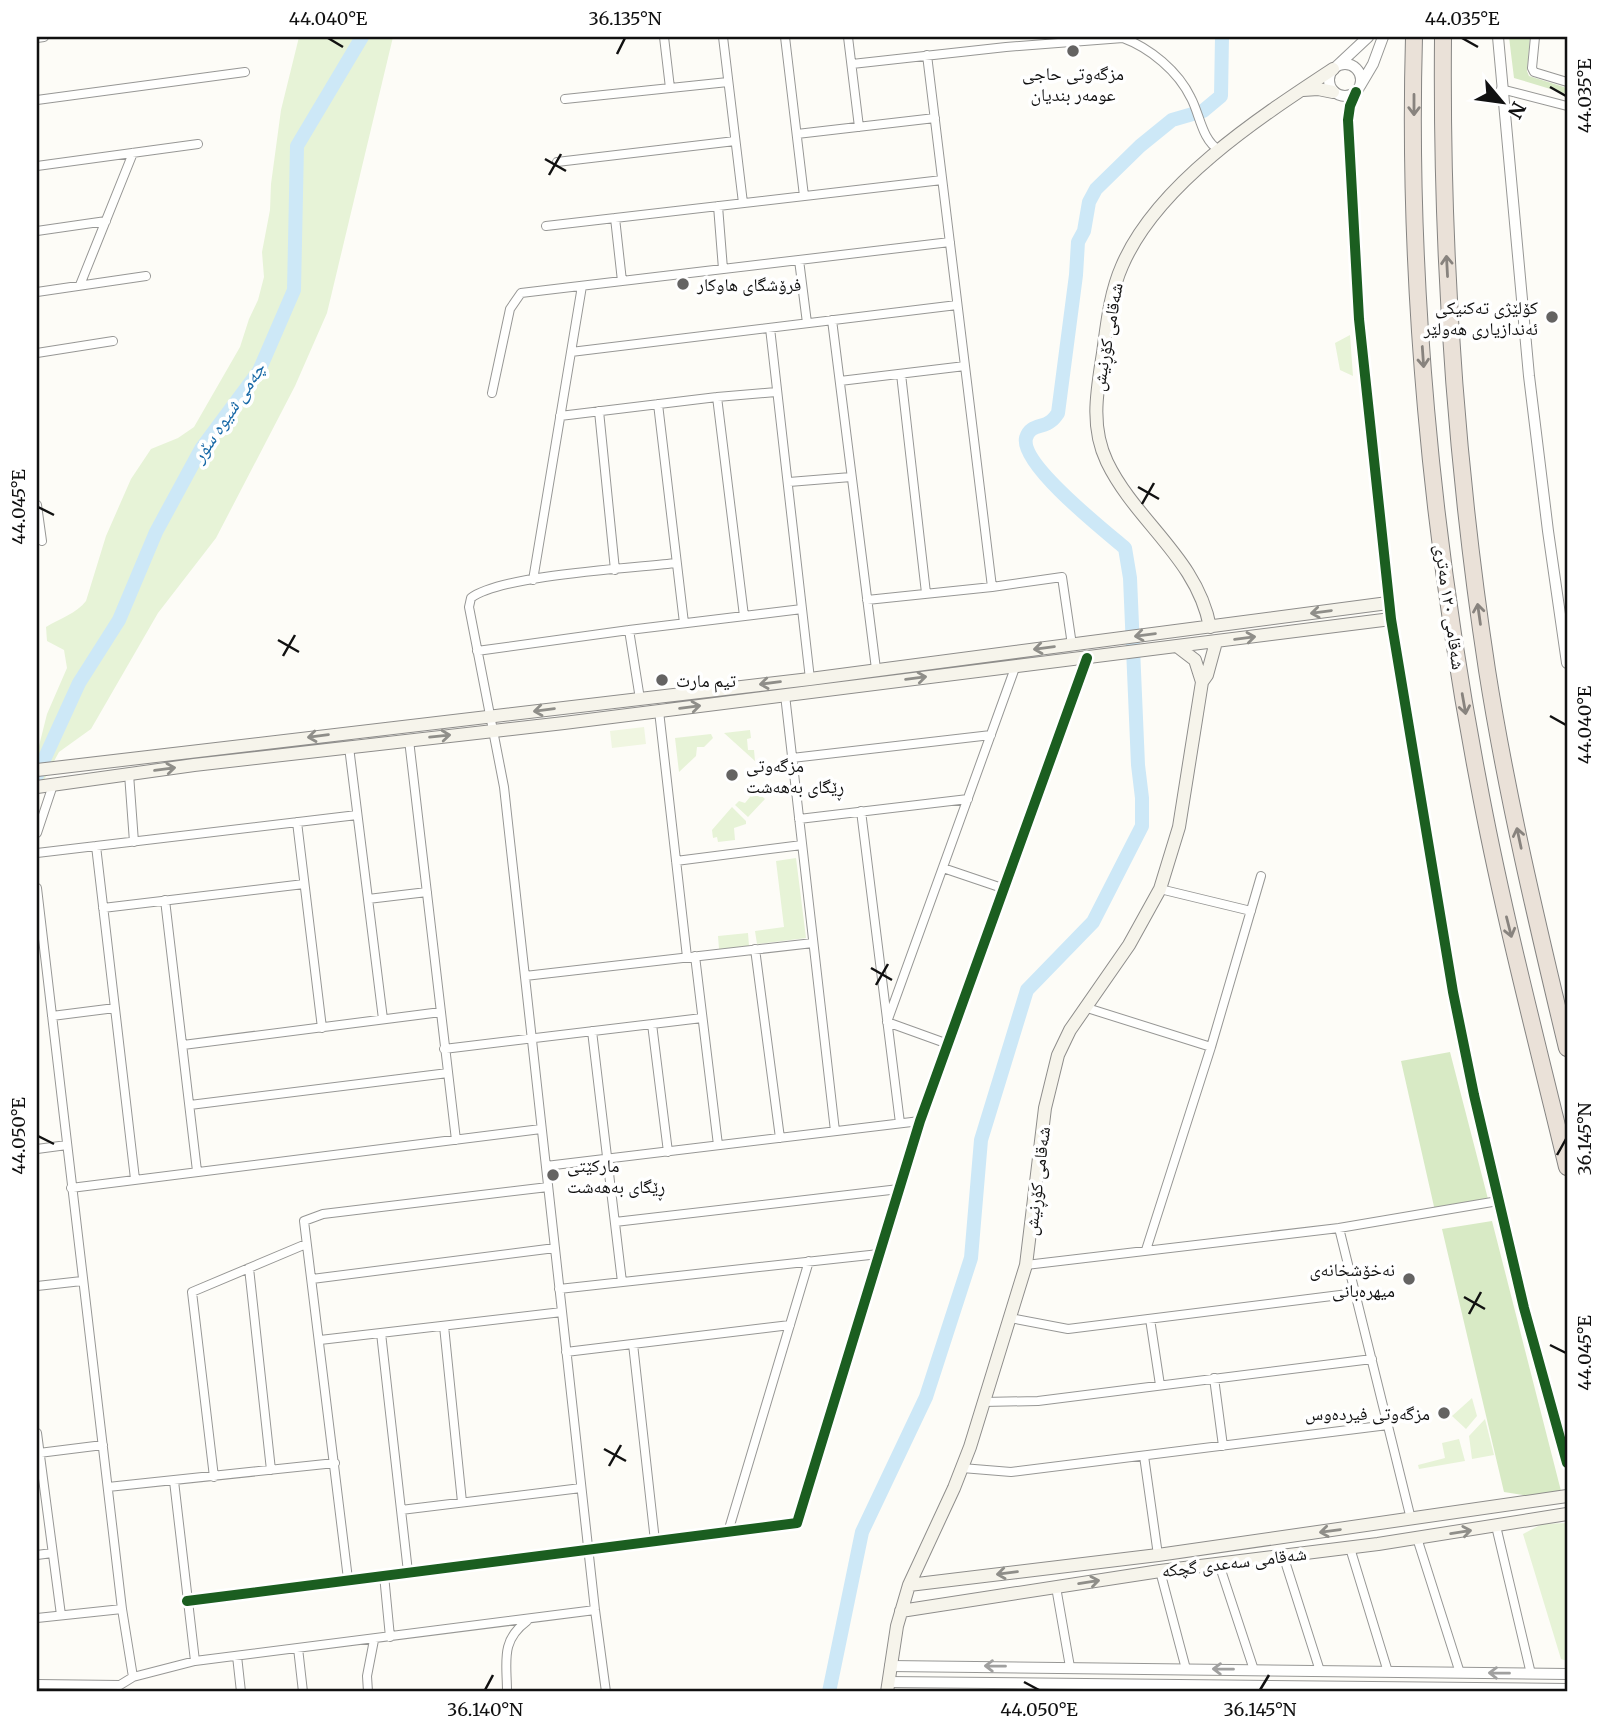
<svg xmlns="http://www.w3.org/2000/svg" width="1604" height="1729" viewBox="0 0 1604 1729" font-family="Merriweather,'Noto Naskh Arabic',serif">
  <rect width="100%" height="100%" fill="#fdfcf7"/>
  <path fill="#e7f3d7" d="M299 37H393L327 313 295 386 216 538 158 613 91 729 59 752 37 793V754L47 714 67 668 64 650 47 641 46 627C59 619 77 613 86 601L106 536 131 479 151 449 178 438 194 427 240 347 249 319 258 300 264 277 262 252 270 210 271 184 281 110Z
    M1350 335 1353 376 1340 370 1335 343Z
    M750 730 751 738 747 739 748 750H754L755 761 724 733Z
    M711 734 713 738 704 747H697L696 756 679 772 675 738Z
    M752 787 765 799 748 817 735 805 739 801 745 803 750 797 747 793Z
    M732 807 746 821V824L734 828 735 840 718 842 717 837 713 838 712 830Z
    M796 858 806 938 757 944 755 931 784 927 776 861Z
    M748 933 749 946 719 949 718 936Z
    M1472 1398 1477 1416 1466 1429 1452 1416Z
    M1485 1419 1494 1455 1472 1459 1469 1436Z
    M1459 1439 1465 1461 1419 1469 1418 1465 1445 1458 1442 1443Z
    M1567 1523V1661L1561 1659 1523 1534 1542 1524Z"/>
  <path fill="#d8eac5" d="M1509 37H1530L1527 71 1529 76 1567 88V94L1514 78Z
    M1450 1052 1488 1199 1435 1211 1401 1061Z
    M1492 1221 1561 1491 1529 1496 1504 1492 1442 1229Z"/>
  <path fill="#f0f6e1" d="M644 727 646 744 612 748 610 731Z"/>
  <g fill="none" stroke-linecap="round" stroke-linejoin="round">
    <path stroke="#cde8f7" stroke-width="14" d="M37 775 79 683 119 620 156 532 201 449 259 371 294 290 297 146 362 37
      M829 1692 862 1532 926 1397 971 1258 981 1140 1027 990 1093 922 1142 826V798L1138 765 1130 578 1125 548C1106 532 1020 464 1026 438 1030 424 1043 428 1051 421 1054 419 1056 416 1058 413L1076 275 1078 242 1084 231 1089 202 1096 189 1140 146 1172 120 1203 111 1221 96 1222 37"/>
    <defs>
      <path id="minor" d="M664 37 670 88
        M723 37 743 203
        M785 37 804 196
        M848 37 859 127
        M1535 37 1532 68 1534 72 1567 82
        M37 38 44 37
        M927 55 992 587
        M852 64 1006 47 1123 38C1150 48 1178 71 1191 98 1200 115 1202 140 1219 150
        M1501 89 1567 106
        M565 99 728 82
        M37 100 245 72
        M797 134 935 118
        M557 162 735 141
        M37 166 198 144
        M718 206 723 269
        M615 218 622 281
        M546 226 942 180
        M37 231 106 221
        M799 260 807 323
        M80 285 133 153
        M37 292 146 276
        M832 320 876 669
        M770 328 810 679
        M571 352 957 305
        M37 353 113 341
        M901 374 926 593
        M840 381 965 366
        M492 393 510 309 521 293 950 242
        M717 397 744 616
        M658 404 684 623
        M599 411 615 570
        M560 416 717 397 776 392
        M789 482 851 477
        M37 505 42 541
        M533 580 582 286
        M867 600 992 587 1062 577 1072 645
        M629 630 640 699
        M477 651 629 630 802 609
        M785 695 835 1131
        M659 711 687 957
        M409 740 456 1140
        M349 747 383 1019
        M792 758 991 735
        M129 774 134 842
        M861 811 900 1123
        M799 819 968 799
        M297 822 322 1028
        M37 833 53 785
        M96 846 135 1179
        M37 853 357 815
        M676 861 802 845
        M943 868 1005 889
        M37 888 122 1609 133 1677
        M1160 889 1251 911
        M368 899 427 892
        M165 900 197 1171
        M103 908 304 884
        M755 949 780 1138
        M695 956 718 1145
        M525 976 813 943
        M1084 1007 1211 1047
        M52 1016 115 1008
        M652 1024 668 1152
        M592 1031 622 1282
        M948 1044 887 1022 1016 665
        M183 1045 441 1012
        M444 1049 702 1018
        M190 1105 448 1073
        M37 1149 67 1145
        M546 1166 920 1121
        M71 1188 541 1129
        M615 1222 899 1189
        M1339 1228 1411 1519
        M1146 1250 1211 1047 1261 876
        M1026 1265 1339 1228 1498 1201
        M249 1268 271 1470
        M312 1279 555 1248
        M37 1286 82 1281
        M559 1289 879 1254
        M1010 1318 1068 1329 1356 1293
        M1150 1319 1160 1385
        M444 1326 462 1502
        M381 1333 408 1572
        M320 1340 562 1312
        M633 1344 655 1541
        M566 1352 790 1325
        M1214 1378 1223 1446
        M983 1402 1038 1401 1372 1359
        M37 1433 61 1615
        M39 1453 103 1445
        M1144 1456 1158 1555
        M962 1468 1011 1472 1388 1425
        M214 1477 192 1292 306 1244
        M174 1481 195 1661
        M108 1487 335 1463
        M401 1510 581 1488
        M1496 1526 1531 1674
        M728 1532 809 1261
        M1417 1538 1460 1673
        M1350 1548 1388 1672
        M37 1555 52 1553
        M1283 1555 1320 1671
        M1219 1564 1254 1670
        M1160 1571 1186 1669
        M384 1575 390 1637
        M348 1579 304 1221 323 1214 548 1187
        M1056 1587 1070 1667
        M187 1601 797 1523 920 1121 1087 658
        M37 1618 122 1609
        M298 1648 303 1692
        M237 1656 241 1692
        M37 1684 120 1685 133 1677 195 1661 595 1610
        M368 1692 367 1676 374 1640
        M507 1692C507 1662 500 1641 527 1621
        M606 1692 595 1610 504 787 469 607 471 598C501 575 633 568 676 563"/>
      <path id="tertiary" d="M1498 37 1529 376 1548 531 1567 663
        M1329 80a16 16 0 1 1 32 0a16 16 0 1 1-32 0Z
        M1337 66 1368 37
        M1360 86 1373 64 1383 37
        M1356 92 1350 106 1348 120 1359 319 1391 619 1453 992 1474 1095 1524 1308 1567 1463
        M890 1666 1567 1674
        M888 1682 1567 1689"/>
      <path id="secondary" d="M1303 90 1318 89 1333 92
        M1210 627C1197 558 1136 522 1107 462 1090 426 1097 391 1103 353 1107 324 1110 293 1122 266 1157 184 1260 117 1333 69
        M1202 682 1207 675 1216 642
        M37 770 810 679 1388 603
        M37 787 194 765 564 723 1391 619
        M909 1585 1158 1555 1567 1496
        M901 1611 1160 1571 1378 1544 1567 1514
        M887 1692 897 1626 909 1585 954 1488 970 1447 1026 1265 1045 1108 1058 1055 1070 1030 1129 945 1160 889 1179 827 1202 682 1195 660 1178 647"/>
      <path id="motorway" d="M1414 37C1407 281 1432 540 1478 780 1502 910 1536 1038 1567 1167
        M1443 37C1441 249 1455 460 1487 670 1507 797 1537 923 1567 1048"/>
    </defs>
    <use href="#minor" stroke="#979795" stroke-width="10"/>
    <use href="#tertiary" stroke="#979795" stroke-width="12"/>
    <use href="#secondary" stroke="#8e8d8b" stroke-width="14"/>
    <use href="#motorway" stroke="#858482" stroke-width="18"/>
    <use href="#minor" stroke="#fffffe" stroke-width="8"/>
    <use href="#tertiary" stroke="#fffffe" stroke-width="10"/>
    <use href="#secondary" stroke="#f6f4eb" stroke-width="12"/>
    <use href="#motorway" stroke="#eae1d8" stroke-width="16"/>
    <defs>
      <path id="cycleway" d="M1356 92 1350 106 1348 120 1359 319 1391 619 1453 992 1474 1095 1524 1308 1567 1463
        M187 1601 797 1523 920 1121 1087 658"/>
    </defs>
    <use href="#cycleway" stroke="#fff" stroke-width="15"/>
    <use href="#cycleway" stroke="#1b5e20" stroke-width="10"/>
  </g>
  <defs><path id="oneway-shaft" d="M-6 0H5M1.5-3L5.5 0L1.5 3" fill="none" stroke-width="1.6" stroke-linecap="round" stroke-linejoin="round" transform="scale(1.75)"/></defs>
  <g stroke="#88837e">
    <use href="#oneway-shaft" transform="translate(1414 105) rotate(90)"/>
    <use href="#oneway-shaft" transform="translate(1447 266) rotate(-93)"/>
    <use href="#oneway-shaft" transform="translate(1423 357) rotate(86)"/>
    <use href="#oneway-shaft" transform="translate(1479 614) rotate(-98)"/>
    <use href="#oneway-shaft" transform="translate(1464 704) rotate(80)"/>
    <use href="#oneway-shaft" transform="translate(1519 838) rotate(-102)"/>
    <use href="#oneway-shaft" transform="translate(1509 927) rotate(76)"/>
  </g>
  <g stroke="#8f8e89">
    <use href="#oneway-shaft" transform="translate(1321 612) rotate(172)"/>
    <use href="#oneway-shaft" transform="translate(1145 635) rotate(173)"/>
    <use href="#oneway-shaft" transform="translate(1245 638) rotate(-7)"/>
    <use href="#oneway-shaft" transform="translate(1044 648) rotate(173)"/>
    <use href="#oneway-shaft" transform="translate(916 678) rotate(-7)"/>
    <use href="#oneway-shaft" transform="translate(770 683) rotate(173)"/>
    <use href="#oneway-shaft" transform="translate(690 707) rotate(-7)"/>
    <use href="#oneway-shaft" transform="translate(544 710) rotate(173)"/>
    <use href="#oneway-shaft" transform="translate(318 736) rotate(173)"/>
    <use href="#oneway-shaft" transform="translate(440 736) rotate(-6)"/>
    <use href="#oneway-shaft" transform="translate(165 769) rotate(-8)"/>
    <use href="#oneway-shaft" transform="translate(1330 1531) rotate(172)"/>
    <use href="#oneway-shaft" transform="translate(1461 1532) rotate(-9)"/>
    <use href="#oneway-shaft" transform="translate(1007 1573) rotate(173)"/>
    <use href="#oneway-shaft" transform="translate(1089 1582) rotate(-9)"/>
  </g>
  <g stroke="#a0a09f">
    <use href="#oneway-shaft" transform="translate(995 1666) rotate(-179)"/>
    <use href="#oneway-shaft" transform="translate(1223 1669) rotate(-179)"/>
    <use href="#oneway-shaft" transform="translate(1499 1673) rotate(-179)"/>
  </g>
  <path fill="none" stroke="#111" stroke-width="2.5" d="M328 38 343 47M1462 38 1478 47M617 54 625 38M1550 87 1566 96M545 159 566 171M549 175 561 154M1138 487 1159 499M1142 504 1154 483M38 507 54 515M278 640 299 652M283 656 295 635M1550 716 1566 725M871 968 892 980M876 985 888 964M38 1136 54 1144M1557 1155 1566 1139M1464 1297 1485 1309M1469 1314 1481 1292M1550 1345 1566 1353M604 1449 626 1461M609 1466 621 1445M1024 1682 1039 1690M485 1690 493 1675M1260 1690 1269 1675"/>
  <g fill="#646362" stroke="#fff" stroke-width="2.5">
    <circle cx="1073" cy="51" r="7"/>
    <circle cx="683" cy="284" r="7"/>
    <circle cx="1552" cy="317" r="7"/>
    <circle cx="662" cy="680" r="7"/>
    <circle cx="732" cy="775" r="7"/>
    <circle cx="553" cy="1175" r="7"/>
    <circle cx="1409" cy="1279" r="7"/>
    <circle cx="1444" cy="1413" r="7"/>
  </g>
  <g text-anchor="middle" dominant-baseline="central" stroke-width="7" stroke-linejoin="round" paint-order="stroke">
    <g font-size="18" fill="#111" stroke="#fff" text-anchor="start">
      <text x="1073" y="73" text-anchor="middle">مزگەوتی حاجی<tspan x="1073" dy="21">عومەر بندیان</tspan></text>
      <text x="697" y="284">فرۆشگای ھاوکار</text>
      <text x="1538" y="307" text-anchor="end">کۆلێژی تەکنیکی<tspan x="1538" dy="21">ئەندازیاری هەولێر</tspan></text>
      <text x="676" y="680">تیم مارت</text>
      <text x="746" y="765">مزگەوتی<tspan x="746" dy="21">ڕێگای بەھەشت</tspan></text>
      <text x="567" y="1165">مارکێتی<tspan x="567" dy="21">ڕێگای بەهەشت</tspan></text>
      <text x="1395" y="1269" text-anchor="end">نەخۆشخانەی<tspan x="1395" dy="21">میهرەبانی</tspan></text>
      <text x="1430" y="1413" text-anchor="end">مزگەوتی فیردەوس</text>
    </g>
    <g font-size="18" fill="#111" stroke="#fff">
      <text transform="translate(1107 337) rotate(-80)">شەقامی کۆڕنیش</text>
      <text transform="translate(1450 607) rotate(82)">شەقامی ١٢٠ مەتری</text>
      <text transform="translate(1037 1181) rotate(-83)">شەقامی کۆڕنیش</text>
      <text transform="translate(1234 1562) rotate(-7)">شەقامی سەعدی گچکە</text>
    </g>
    <g font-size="19" font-style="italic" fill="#1768a6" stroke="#fff">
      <text transform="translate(228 412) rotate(-56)">چەمی شیوە سۆر</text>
    </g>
  </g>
  <rect width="1604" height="1729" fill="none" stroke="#ffffff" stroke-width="77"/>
  <g transform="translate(1502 102) rotate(119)" stroke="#ffffff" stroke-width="5" paint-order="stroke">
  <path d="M0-5L12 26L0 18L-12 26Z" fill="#111111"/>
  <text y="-10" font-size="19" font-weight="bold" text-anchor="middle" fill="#111111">N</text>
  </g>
  <rect x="38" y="38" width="1528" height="1652" fill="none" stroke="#111" stroke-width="2.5"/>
  <g font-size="18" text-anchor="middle" fill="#111">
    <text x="328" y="25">44.040°E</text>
    <text x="625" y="25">36.135°N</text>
    <text x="1462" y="25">44.035°E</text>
    <text transform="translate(1585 96) rotate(-90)" y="6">44.035°E</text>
    <text transform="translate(19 507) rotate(-90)" y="6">44.045°E</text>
    <text transform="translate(1585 725) rotate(-90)" y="6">44.040°E</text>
    <text transform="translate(19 1136) rotate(-90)" y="6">44.050°E</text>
    <text transform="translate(1585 1139) rotate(-90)" y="6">36.145°N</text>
    <text transform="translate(1585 1353) rotate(-90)" y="6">44.045°E</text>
    <text x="485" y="1716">36.140°N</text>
    <text x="1039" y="1716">44.050°E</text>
    <text x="1260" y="1716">36.145°N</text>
  </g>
</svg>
